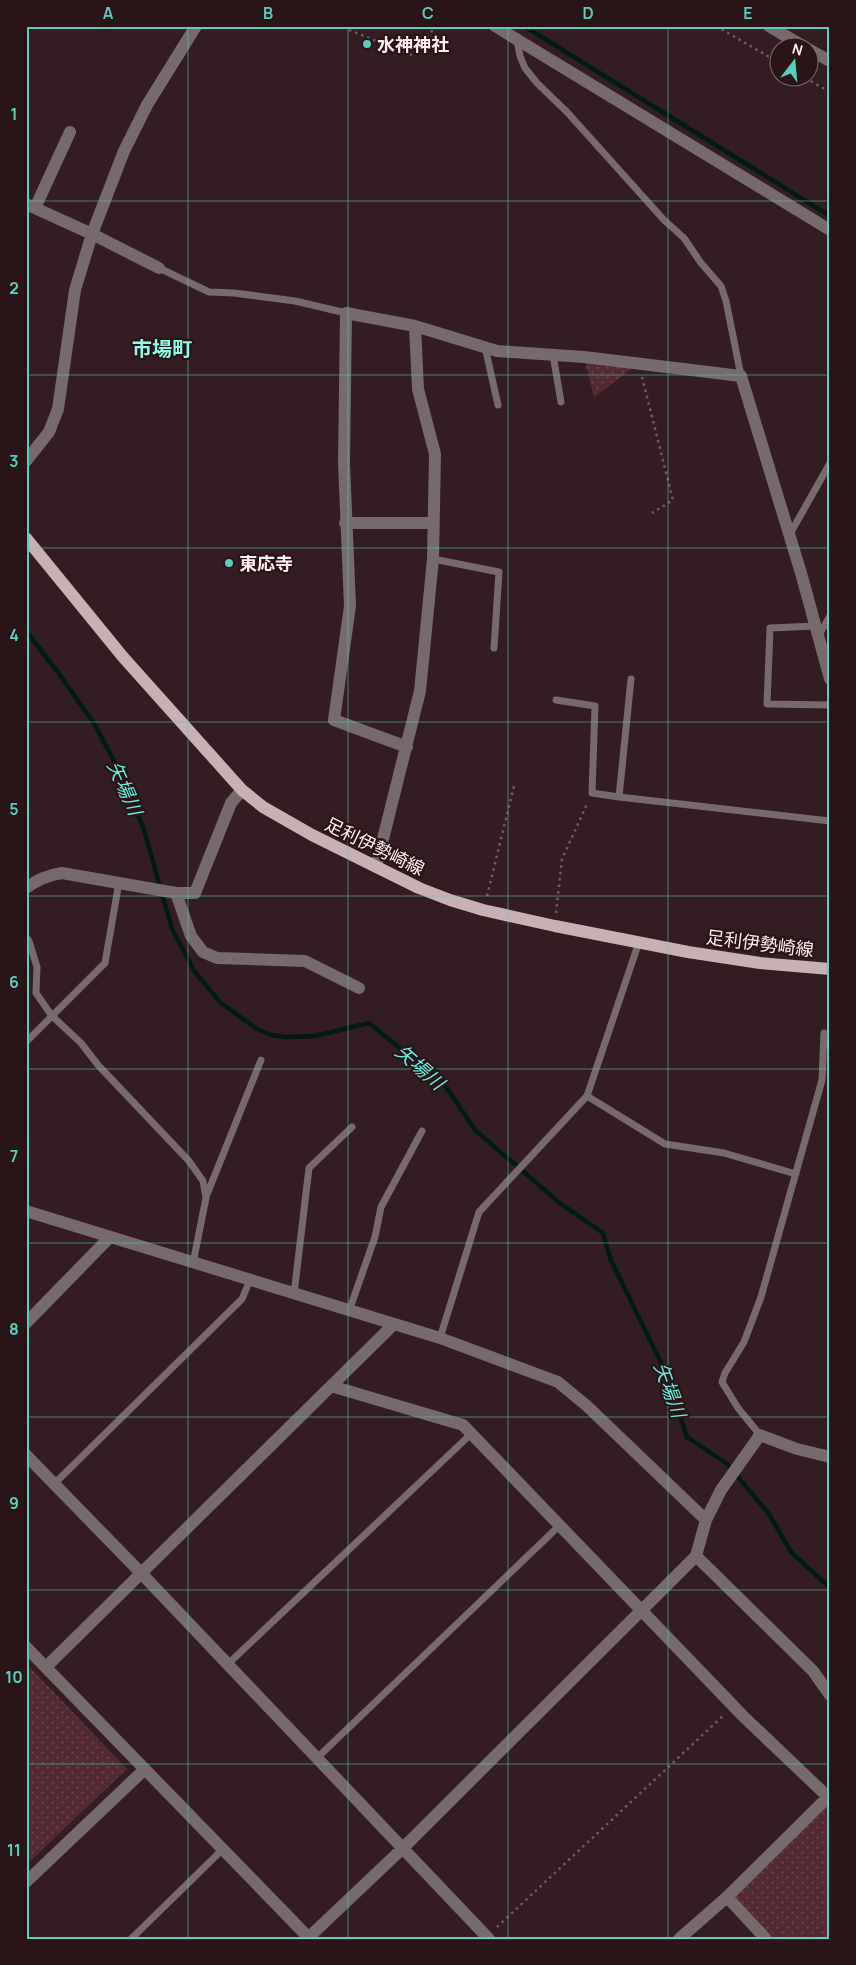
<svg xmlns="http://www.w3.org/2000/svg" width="856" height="1965" viewBox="0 0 856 1965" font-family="Manrope,'Noto Sans JP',sans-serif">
  <defs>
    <pattern id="green-dots" width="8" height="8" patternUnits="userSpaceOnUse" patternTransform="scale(1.25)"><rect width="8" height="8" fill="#532933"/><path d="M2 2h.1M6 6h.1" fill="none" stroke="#6d4851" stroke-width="1.8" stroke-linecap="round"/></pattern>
  </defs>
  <rect width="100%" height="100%" fill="#331d22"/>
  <path fill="url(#green-dots)" d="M584 357 638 364 594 397Z
    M26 1663 127 1769 26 1865Z
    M830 1795V1939H766L727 1897Z"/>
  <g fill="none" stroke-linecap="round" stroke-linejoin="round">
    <path stroke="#001a16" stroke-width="4.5" d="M524 26 830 216
      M26 631 57 671 95 725 124 780 144 830 172 929 195 972 221 1003 257 1029 271 1035 287 1037 315 1036 369 1023 444 1084 475 1130 561 1204 603 1233 610 1258 665 1371 687 1437 726 1463 769 1514 791 1552 830 1588"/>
    <path stroke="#705c61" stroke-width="2.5" stroke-dasharray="2.5 4" stroke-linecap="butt" d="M716 26 778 62
      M349 30 412 55 436 26
      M805 78 830 92
      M642 377 673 500 652 513
      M487 896 514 786
      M556 913 562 859 588 802
      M497 1927 725 1714"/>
    <path stroke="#766a6c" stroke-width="7" d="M519 40 518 45 520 56 525 68 537 83 567 112 664 220 684 238 701 263 721 286 726 301 741 376
      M159 268 209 292 234 293 295 301 346 313
      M485 347 498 405
      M553 355 561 402
      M790 534 830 463
      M433 559 499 572 494 648
      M815 626 770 628 767 704 830 705
      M819 635 830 616
      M631 679 619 797 830 821
      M556 700 595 706 592 793 619 797
      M26 937 29 941 37 967 36 993 52 1016 81 1043 98 1065 189 1161 203 1181 206 1198 193 1263
      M26 1042 105 963 119 882
      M587 1096 665 1144 724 1153 796 1174
      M206 1197 261 1060
      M294 1294 309 1168 352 1127
      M349 1311 375 1237 381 1207 422 1131
      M440 1338 479 1212 587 1096 639 942
      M760 1435 738 1408 722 1382 725 1373 744 1342 761 1297 822 1080 824 1033
      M54 1484 242 1299 250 1280
      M228 1664 471 1434
      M317 1758 559 1526
      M131 1939 223 1849"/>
    <path stroke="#766a6c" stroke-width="12" d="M495 26 830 230
      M769 26 806 48
      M808 49 830 61
      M26 204 92 234 159 268
      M35 208 70 132
      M26 461 49 432 58 409 75 290 92 234 124 151 147 105 196 26
      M345 523H432
      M407 747 334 720 350 606 344 463 346 313 415 326 497 351 584 357 741 376 801 573 830 679
      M376 867 420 691 433 559 435 454 418 389 415 326
      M26 888C38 879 48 875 62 873L176 893H195L231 803 242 790
      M176 893 191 936 203 952 217 958 305 961 359 988
      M26 1211 440 1338 558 1382 587 1406 706 1520
      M26 1323 110 1237
      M331 1386 463 1425 744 1717 827 1796
      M26 1455 141 1573 489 1939
      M696 1556 813 1671 830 1695
      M46 1667 393 1325
      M727 1897 766 1939
      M307 1939 403 1848 696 1556 706 1520 721 1490 760 1435 797 1449 830 1457
      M679 1939 727 1897 830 1795"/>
    <path stroke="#766a6c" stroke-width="12" d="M26 1647 310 1939
      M26 1882 145 1769"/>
    <path stroke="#c9b0b4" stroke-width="12" d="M26 538 123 657 242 790 263 807 312 835 419 888 450 900 483 910 555 926 688 952 760 963 830 969"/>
  </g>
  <path fill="none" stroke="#5acebd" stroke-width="1" stroke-opacity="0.55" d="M188 26V1939M348 26V1939M508 26V1939M668 26V1939M26 201H830M26 375H830M26 548H830M26 722H830M26 896H830M26 1069H830M26 1243H830M26 1417H830M26 1590H830M26 1764H830"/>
  <g fill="#5acebd" stroke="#291418" stroke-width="2">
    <circle cx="367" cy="44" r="5"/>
    <circle cx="229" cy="563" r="5"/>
  </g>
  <g text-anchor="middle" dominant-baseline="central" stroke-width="4.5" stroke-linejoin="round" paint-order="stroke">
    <g font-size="18" font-weight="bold" fill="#feeef1" stroke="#291418" text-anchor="start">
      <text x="377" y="44">水神神社</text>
      <text x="239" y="563">東応寺</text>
    </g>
    <g font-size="18" fill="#feeef1" stroke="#291418">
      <text transform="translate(375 846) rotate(26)">足利伊勢崎線</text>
      <text transform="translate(760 943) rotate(7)">足利伊勢崎線</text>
    </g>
    <g font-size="19" font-style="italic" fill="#66f0dc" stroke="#291418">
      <text transform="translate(125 788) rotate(66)">矢場川</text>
      <text transform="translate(420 1067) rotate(41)">矢場川</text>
      <text transform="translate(670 1390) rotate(70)">矢場川</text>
    </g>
    <g font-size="20" font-weight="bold" fill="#90f8e7" stroke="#291418">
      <text x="162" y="348">市場町</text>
    </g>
  </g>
  <rect width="856" height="1965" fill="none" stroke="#291418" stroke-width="55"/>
  <g transform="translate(794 62) rotate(16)"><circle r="24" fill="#291418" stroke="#7e6b6f"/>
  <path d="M0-4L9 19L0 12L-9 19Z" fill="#5acebd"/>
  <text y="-8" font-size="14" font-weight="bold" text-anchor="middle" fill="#feeef1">N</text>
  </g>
  <rect x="28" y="28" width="800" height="1910" fill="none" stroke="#5acebd" stroke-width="2"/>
  <g font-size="16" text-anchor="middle" font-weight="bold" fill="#5acebd">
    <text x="108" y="19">A</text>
    <text x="268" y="19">B</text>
    <text x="428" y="19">C</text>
    <text x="588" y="19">D</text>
    <text x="748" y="19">E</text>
    <text x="14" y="120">1</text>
    <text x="14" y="294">2</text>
    <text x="14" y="467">3</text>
    <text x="14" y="641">4</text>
    <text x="14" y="815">5</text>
    <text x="14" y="988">6</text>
    <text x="14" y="1162">7</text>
    <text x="14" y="1335">8</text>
    <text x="14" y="1509">9</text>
    <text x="14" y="1683">10</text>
    <text x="14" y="1856">11</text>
  </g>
</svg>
